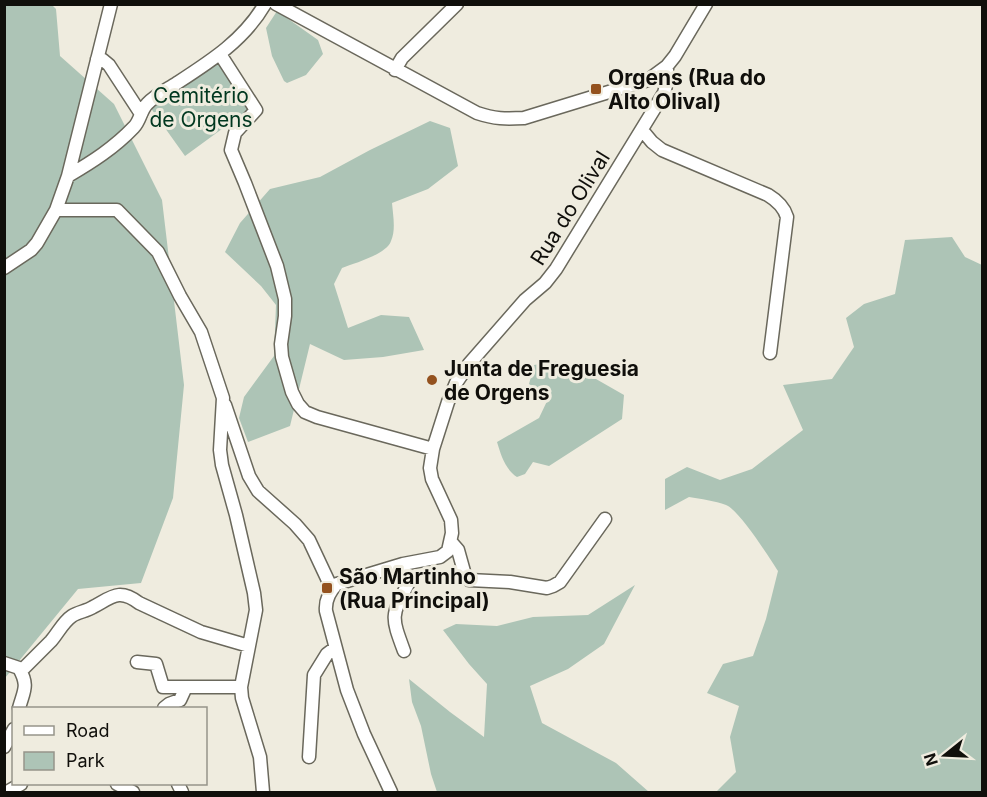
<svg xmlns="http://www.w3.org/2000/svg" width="987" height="797" viewBox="0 0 987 797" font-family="Inter,sans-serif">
  <rect width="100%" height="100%" fill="#efecdf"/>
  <path fill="#adc4b6" d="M5 5H52L56 9 60 56 114 104 162 200 184 385 173 498 141 583 78 589 5 678Z
    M277 11 318 40 323 54 306 75 287 83 284 81 272 56 266 28Z
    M216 59 252 107 185 156 150 107Z
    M430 121 450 128 458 166 428 189 392 203C393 215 396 230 391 241 387 254 355 263 342 268L334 284 348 328 381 315 409 317 424 350 383 357 344 360 310 344 290 426 248 442 239 418 244 397 274 356 276 305 261 286 225 252 240 223 270 189 320 177 370 150Z
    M952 237 965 257 982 265V792H716L736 772 730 737 739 706 707 693 723 664 753 656 766 619 778 571C769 557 739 510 726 505 715 501 701 499 689 497L665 510V479L687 467 720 480 752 469 803 430 783 385 832 379 854 347 846 318 864 304 895 294 905 240Z
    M556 361 589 375 624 395 622 419 549 466 533 462 525 474 517 477C505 469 501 455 497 442L539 418 549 397 529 384 534 365Z
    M635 585 604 644 568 669 530 686 542 723 616 763 649 792H437L431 774 421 726 412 702 409 679 450 712 484 737 487 684 469 664 443 630 456 624 497 626 533 617 588 615Z"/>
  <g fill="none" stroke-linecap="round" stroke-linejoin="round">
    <defs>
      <path id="minor" d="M276 4 477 113C495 119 505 119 524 118L648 80 667 66 675 56 706 4
        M220 54 256 110 235 133 231 150 245 183 277 266 285 299V316L281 344 282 357 292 392 298 404 305 412 317 417 433 449
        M97 59 103 60 109 65 141 114
        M395 70 402 58 457 4
        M642 130 652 142 662 150 768 195C778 201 784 207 787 217L770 353
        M68 176C92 162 114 148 134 127 140 121 141 110 147 104 154 96 168 89 177 83 211 61 244 40 265 4
        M56 210H117L158 252 180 296 201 332 223 398 220 450 222 465 236 515 254 593 256 610 241 687 242 698 260 757 263 792
        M4 268 31 250 37 243 56 210 68 176 111 4
        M225 405 249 476 258 491 295 524 309 540 332 589
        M451 542 458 550 465 575 469 580 510 582 547 588 553 586 560 582 605 519
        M403 564 408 584C391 616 391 616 404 651
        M137 662 156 664 163 687H241
        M4 663 19 668C29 686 24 690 19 708
        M21 671C31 661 41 651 51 641 58 633 63 622 72 616 78 612 87 611 93 607 112 597 119 588 139 603L201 632 249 646
        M164 708 169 704 180 700 186 687
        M4 747 14 729
        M309 757 314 675 327 654 335 648
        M117 784 133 792
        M178 784 182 792
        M7 792 21 784
        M391 792 364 734 347 690 326 611C325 600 329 592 337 584L403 564 440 557 448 551 452 533 451 520 432 479 430 468 433 449 448 402 456 383 469 364 525 300 545 283 556 269 664 93 667 82V66"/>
    </defs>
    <use href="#minor" stroke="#6a685c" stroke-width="15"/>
    <use href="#minor" stroke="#fff" stroke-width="12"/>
  </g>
  <g fill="#94521f" stroke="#efecdf" stroke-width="2">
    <rect x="590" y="83" width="12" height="12" rx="3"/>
    <circle cx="432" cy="380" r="6"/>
    <rect x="321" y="582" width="12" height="12" rx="3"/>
  </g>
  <g text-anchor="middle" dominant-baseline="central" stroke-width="6" stroke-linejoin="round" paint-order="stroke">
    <g font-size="21" font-weight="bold" fill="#100f0b" stroke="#efecdf" text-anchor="start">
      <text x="608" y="77">Orgens (Rua do<tspan x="608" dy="24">Alto Olival)</tspan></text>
      <text x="444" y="368">Junta de Freguesia<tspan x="444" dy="24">de Orgens</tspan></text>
      <text x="339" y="576">São Martinho<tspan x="339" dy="24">(Rua Principal)</tspan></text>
    </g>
    <g font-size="21" fill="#00371f" stroke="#efecdf">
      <text x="201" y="95">Cemitério<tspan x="201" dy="24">de Orgens</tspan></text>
    </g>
    <g font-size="21" fill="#100f0b" stroke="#efecdf">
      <text transform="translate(570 208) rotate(-58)">Rua do Olival</text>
    </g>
  </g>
  <rect width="987" height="797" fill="none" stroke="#100f0b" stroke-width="12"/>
  <rect x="12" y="707" width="195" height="78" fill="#efecdf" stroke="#96948a" stroke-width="1.5"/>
  <rect x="24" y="726" width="30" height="9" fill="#ffffff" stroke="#96948a" stroke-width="1.5"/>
  <text x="66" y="737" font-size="18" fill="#100f0b">Road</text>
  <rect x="24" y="752" width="30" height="18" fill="#adc4b6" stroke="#96948a" stroke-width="1.5"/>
  <text x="66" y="767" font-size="18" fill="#100f0b">Park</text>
  <g transform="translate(945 755) rotate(252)" stroke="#efecdf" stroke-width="4.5" paint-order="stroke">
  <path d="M0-4.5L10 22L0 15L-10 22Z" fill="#100f0b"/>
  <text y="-9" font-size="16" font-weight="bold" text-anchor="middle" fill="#100f0b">N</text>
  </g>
</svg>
